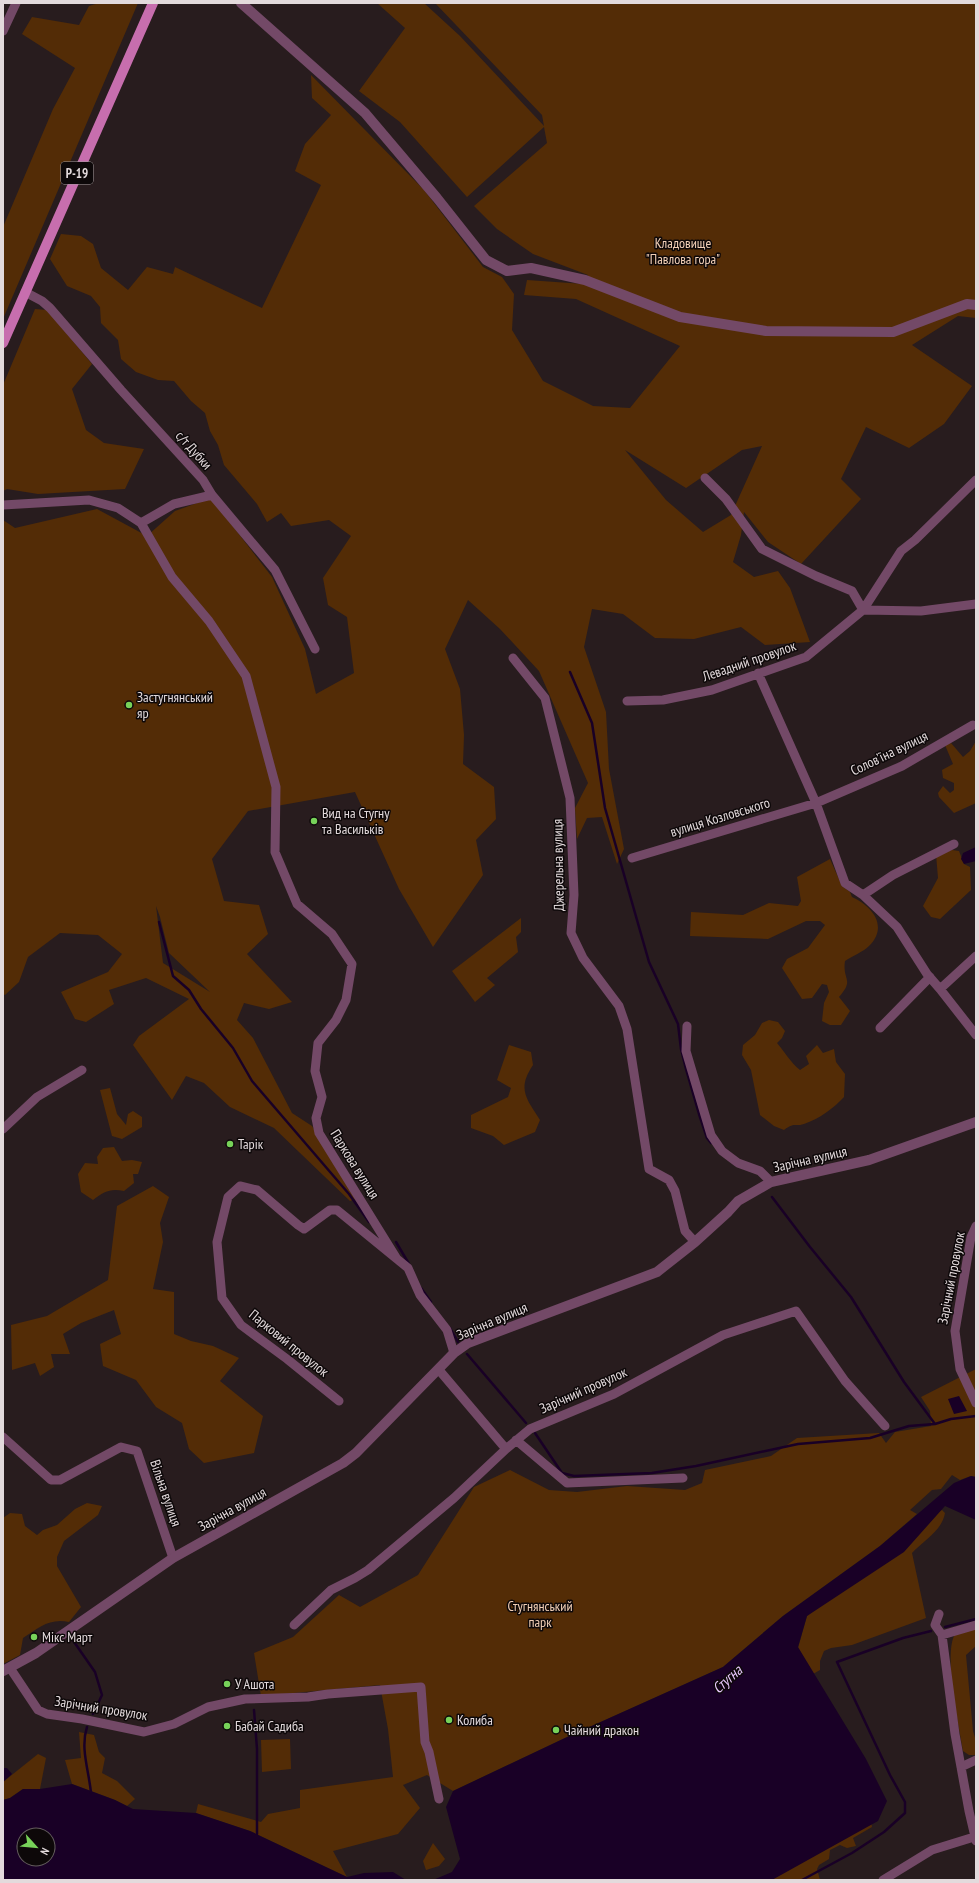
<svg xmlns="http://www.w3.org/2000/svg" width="979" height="1883" viewBox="0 0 979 1883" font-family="'PT Sans Narrow',sans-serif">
  <rect width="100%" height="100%" fill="#281c1e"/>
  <path fill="#532c06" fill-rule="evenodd" d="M99 3H138L3 319V227L53 109 75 68 22 34 32 17 79 25 89 6Z
    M377 3H424L460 36 544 126 542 115 435 3H976V318L958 316 912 345 972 386 944 424 909 448 866 427 841 479 861 499 801 564 768 542 744 512 741 535 733 562 754 577 778 571 790 588 810 642 765 645 741 627 694 639 655 638 623 614 592 609 584 647 606 712 609 769 624 849 617 864 602 817 587 818 577 839 575 808 588 783 539 671 500 629 468 600 445 649 460 689 464 735 463 764 494 787 496 819 476 840 483 875 433 947 399 889 355 792 248 811 212 859 224 901 259 905 268 934 247 954 292 1002 269 1009 244 1003 237 1020 253 1038 292 1113 312 1126 358 1198 350 1201 274 1128 230 1107 204 1083 186 1076 172 1100 133 1045 139 1036 189 999 146 978 109 990 114 1004 86 1022 75 1019 61 992 108 972 122 954 98 935 60 933 28 957 19 982 5 995 3 994V520L15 528 97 509 147 536 175 511 211 498 272 577 305 649 316 694 354 673 347 617 328 605 323 578 351 536 329 520 291 526 281 513 267 522 257 504 224 465 218 445 210 431 205 413 191 401 174 381 158 380 136 372 121 359 118 340 101 323 100 307 91 296 67 286 50 259 61 234 81 236 93 244 101 268 128 290 147 267 173 274 175 267 262 308 321 185 295 171 305 144 331 115 312 98 311 75 424 190 483 267 502 277 514 294 512 330 543 381 593 406 630 408 680 346 576 299 524 295 527 280 584 284 588 275 533 254 497 229 474 206 547 143 544 127 467 197 400 122 359 91 405 28ZM762 446 731 515 703 532 666 500 625 450 686 488 742 450ZM156 906 160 917 169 953 210 992 163 963Z
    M35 309 47 310 92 364 72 389 86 430 104 443 144 449 125 489 38 494 7 489 3 491V385Z
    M976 741V803L954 813 939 797 938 793 943 786 950 793 954 790V783L943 778 942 770 953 764 945 745 951 743 963 757 970 751Z
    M952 850 959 851 964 864 970 867 971 890 940 919 931 917 923 906 938 878 936 854Z
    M830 859 842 886 850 892 852 897C872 906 889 926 869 946 863 952 852 956 845 961 842 980 855 979 839 997L850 1011 841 1025H830L822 1021 824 1003 829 992 827 985 822 984 812 998 802 999 782 968 787 959 808 948 825 925 820 921H806L768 939 690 936 691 912 743 915 769 903 798 906 801 901 797 877Z
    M521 918V932L516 937 518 952 487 978 495 985 475 1002 452 971Z
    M769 1020 778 1022 785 1031 782 1038 777 1043C785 1052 790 1062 800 1070L809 1064 806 1056 817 1045 823 1053 834 1049 836 1062 845 1074 844 1097C834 1108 819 1119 804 1124 795 1127 795 1122 784 1130L774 1126 760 1115 751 1070 742 1055 743 1045 755 1035 762 1023Z
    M509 1045 531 1052 533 1065C517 1089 526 1098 540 1120L535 1132 504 1145 493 1136 471 1128V1115L508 1097 511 1088 497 1080Z
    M110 1088 117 1114 126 1125 128 1114 133 1111 142 1117V1127L122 1139 112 1136 100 1090Z
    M114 1147 122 1161 132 1160 142 1162 138 1174H133L134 1183 124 1191C111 1188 104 1191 93 1200L81 1192 78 1174 85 1163 98 1164 97 1157 103 1148Z
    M153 1186 169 1197 160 1223 163 1242 153 1289 174 1292V1334L191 1341 213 1346 239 1358 220 1381 263 1416 254 1453 204 1463 189 1449 182 1423 156 1407 136 1380 103 1366 100 1344 121 1334 114 1310 81 1323 63 1334 70 1354H51L54 1367 40 1376 35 1363 12 1370 11 1325 47 1316 108 1280 117 1206Z
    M976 1369V1477L971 1476 960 1480 952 1475 941 1489 932 1490 910 1510 917 1514 880 1546 783 1616 723 1667 565 1738 453 1791 427 1775 403 1785 420 1808 398 1834 333 1851 347 1877 250 1831 196 1813 198 1804 261 1822 268 1814 300 1808V1790L393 1777 388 1729 380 1685 261 1696 254 1653 293 1637 339 1595 360 1607 418 1575 474 1487 510 1470 549 1490 577 1492 627 1486 685 1490 702 1483 705 1470 771 1456 797 1438 879 1433 886 1443 895 1432 931 1426 930 1411 921 1397Z
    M87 1503 102 1506 98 1515 64 1541 57 1557V1566L81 1607 69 1622C49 1618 39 1628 23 1638L20 1655 3 1664V1518L10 1513 22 1514 25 1526 37 1535 43 1530 57 1525 75 1509Z
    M942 1510 945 1513C942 1531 923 1541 912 1553L926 1618 852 1645 831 1648 824 1651 820 1661V1670L813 1674 798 1648 807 1616 934 1514Z
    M976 1629V1646L966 1655 973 1731 976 1741V1755H969L963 1751C959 1726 943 1655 955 1634Z
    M79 1732 94 1735 99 1752 105 1758 102 1773 117 1781 135 1799 127 1806 115 1800 72 1784 65 1760 81 1758Z
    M290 1739 291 1769 262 1772 261 1740Z
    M38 1754 46 1758 40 1789H23L10 1798 3 1800V1782Z
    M870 1817 872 1827 853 1838 856 1846 847 1848 840 1845 830 1850 829 1859 819 1865 817 1869 820 1880H762Z
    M433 1843 445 1859 439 1866 426 1870 423 1861Z"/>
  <path fill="#190026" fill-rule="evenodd" d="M976 847V861L964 864 961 859 963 853Z
    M959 1396 967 1411 954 1414 948 1399Z
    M971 1476 976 1477V1520L945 1506 904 1552 807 1616 798 1647 866 1759 887 1801 878 1821 772 1880H433L452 1872 460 1859 446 1807 453 1791 565 1738 723 1667 783 1616 880 1546 954 1483Z
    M3 1768H7L12 1774 3 1782Z
    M72 1784 115 1800 133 1809 196 1813 250 1831 347 1877 364 1873 393 1872 406 1880H3V1800L10 1798 23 1789H40ZM24 1835H48V1859H24Z"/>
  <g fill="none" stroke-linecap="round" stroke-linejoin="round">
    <path stroke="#190026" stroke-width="2.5" d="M570 672 592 723 605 808 649 962 678 1024 681 1049 686 1069 699 1114 707 1138 711 1143
      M159 922 173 976 189 990 201 1009 233 1048 252 1081 349 1194 369 1222
      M772 1197 810 1247 851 1297 904 1382 935 1424 951 1419 976 1416
      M396 1242 409 1264
      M421 1288 431 1302
      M450 1328 458 1342
      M467 1354 526 1423
      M535 1433 562 1473 574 1476 652 1473 696 1466 798 1444 870 1438 909 1426 935 1424
      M945 1627 976 1619
      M72 1639 95 1672 102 1695 93 1714
      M254 1710 257 1749V1834
      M87 1727C80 1748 89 1771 91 1793
      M802 1880 852 1853 884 1832 905 1813V1802L890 1775 837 1662 903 1638 931 1631"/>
    <path stroke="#734967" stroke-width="9" d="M3 31 16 3
      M25 292 42 301 50 308 121 390 203 480 212 495 275 570 315 649
      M705 478 726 499 762 549 816 576 852 591 863 610
      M3 505 89 500 118 508 141 523 174 504 212 495
      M141 523 172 577 209 621 246 676 276 787 275 852 297 904 332 934 352 964 346 1000 336 1020 318 1043 315 1071 322 1097 316 1118 319 1133 397 1259
      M863 610 921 611 976 604
      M513 658 545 698 570 798 574 895 571 933 583 958 619 1006 627 1029 649 1169 669 1180 675 1191 685 1231 695 1242
      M758 673 816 803 845 883 863 895 897 927 927 974 940 989 976 1035
      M627 701 663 700 712 690 806 657 863 610 901 551 915 540 976 480
      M632 858 816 803 902 766 973 725
      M863 895 893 875 954 844
      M940 989 976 956
      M687 1026 686 1051 711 1135 722 1151 738 1163 760 1171 771 1182
      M880 1028 930 977
      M3 1129 37 1097 82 1070
      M976 1226 971 1237 955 1331 960 1369 976 1403
      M439 1370 506 1449
      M339 1401 287 1359 241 1325 222 1298 217 1242 228 1197 240 1186 257 1190 298 1225 304 1229 330 1210H337L408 1268 420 1295 447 1330 454 1353
      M3 1437 51 1480H60L121 1447 137 1451 173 1558
      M516 1440 567 1483 683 1478
      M939 1614 935 1625 942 1635 955 1734 969 1811 976 1841
      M294 1625 331 1590 355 1578 368 1570 454 1498 506 1449 530 1429 614 1394 723 1335 796 1311 845 1381 885 1426
      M942 1635 976 1625
      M10 1668 38 1710 47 1714 82 1719 144 1732 174 1724 208 1707 245 1699 308 1697 328 1694 421 1687 425 1742 429 1752 439 1799
      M961 1767 976 1760
      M883 1880 932 1850 974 1837"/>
    <path stroke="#734967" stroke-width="10" d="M241 3 365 113 437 198 486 260 507 271 531 268 585 280 680 317 766 331 893 332 967 304 976 305
      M3 1671 36 1653 173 1558 343 1463 356 1453 454 1353 468 1343 657 1272 695 1242 728 1212 738 1201 771 1182 869 1160 976 1122"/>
    <path stroke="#c76eae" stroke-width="10" d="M3 343 153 3"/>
  </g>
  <g fill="#77d259" stroke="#0d0809" stroke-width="1.5">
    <circle cx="129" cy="705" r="4"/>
    <circle cx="314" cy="821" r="4"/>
    <circle cx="230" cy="1144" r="4"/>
    <circle cx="34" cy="1637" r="4"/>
    <circle cx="227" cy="1684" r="4"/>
    <circle cx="449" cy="1720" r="4"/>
    <circle cx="227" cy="1726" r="4"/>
    <circle cx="556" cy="1730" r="4"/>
  </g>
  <g text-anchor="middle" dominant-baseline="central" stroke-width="3" stroke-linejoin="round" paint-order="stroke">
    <rect fill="#0d0809" stroke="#a39b9d" stroke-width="1" x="61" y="162" width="32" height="22" rx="3"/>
    <g font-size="13" font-weight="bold" fill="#e3dadc">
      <text x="77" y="173">Р-19</text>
    </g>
    <g font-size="14" fill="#f3d0b7" stroke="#0d0809">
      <text x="683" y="243">Кладовище<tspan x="683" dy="16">"Павлова гора"</tspan></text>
      <text x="540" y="1606">Стугнянський<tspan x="540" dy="16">парк</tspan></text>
    </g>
    <g font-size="14" fill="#e3dadc" stroke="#0d0809">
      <text transform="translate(194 450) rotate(48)">с/т Дубки</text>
      <text transform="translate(749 661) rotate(-19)">Левадний провулок</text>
      <text transform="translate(889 753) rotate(-26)">Соловʼїна вулиця</text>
      <text transform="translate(720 817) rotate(-17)">вулиця Козловського</text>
      <text transform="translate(558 865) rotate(-91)">Джерельна вулиця</text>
      <text transform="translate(810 1159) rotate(-13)">Зарічна вулиця</text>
      <text transform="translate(355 1164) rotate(58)">Паркова вулиця</text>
      <text transform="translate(951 1278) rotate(-79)">Зарічний провулок</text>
      <text transform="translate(492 1321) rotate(-23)">Зарічна вулиця</text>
      <text transform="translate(289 1343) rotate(39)">Парковий провулок</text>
      <text transform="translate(583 1390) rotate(-24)">Зарічний провулок</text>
      <text transform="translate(166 1493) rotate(71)">Вільна вулиця</text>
      <text transform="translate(232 1509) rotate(-29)">Зарічна вулиця</text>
      <text transform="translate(101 1708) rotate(9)">Зарічний провулок</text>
    </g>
    <g font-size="14" fill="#e3dadc" stroke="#0d0809" text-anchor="start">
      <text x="137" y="697">Застугнянський<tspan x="137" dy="16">яр</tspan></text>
      <text x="322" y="813">Вид на Стугну<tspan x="322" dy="16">та Васильків</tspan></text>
      <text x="238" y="1144">Тарік</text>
      <text x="42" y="1637">Мікс Март</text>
      <text x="235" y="1684">У Ашота</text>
      <text x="457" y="1720">Колиба</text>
      <text x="235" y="1726">Бабай Садиба</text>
      <text x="564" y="1730">Чайний дракон</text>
    </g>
    <g font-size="15" font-style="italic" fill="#e9c9fe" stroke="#0d0809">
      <text transform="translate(727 1679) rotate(-42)">Стугна</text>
    </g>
  </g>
  <rect width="979" height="1883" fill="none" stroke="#e3dadc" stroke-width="8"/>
  <g transform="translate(36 1847) rotate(117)"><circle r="19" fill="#0d0809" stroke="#635c5d"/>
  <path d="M0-3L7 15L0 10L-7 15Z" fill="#77d259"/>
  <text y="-6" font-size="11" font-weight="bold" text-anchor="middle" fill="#e3dadc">N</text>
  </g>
</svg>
